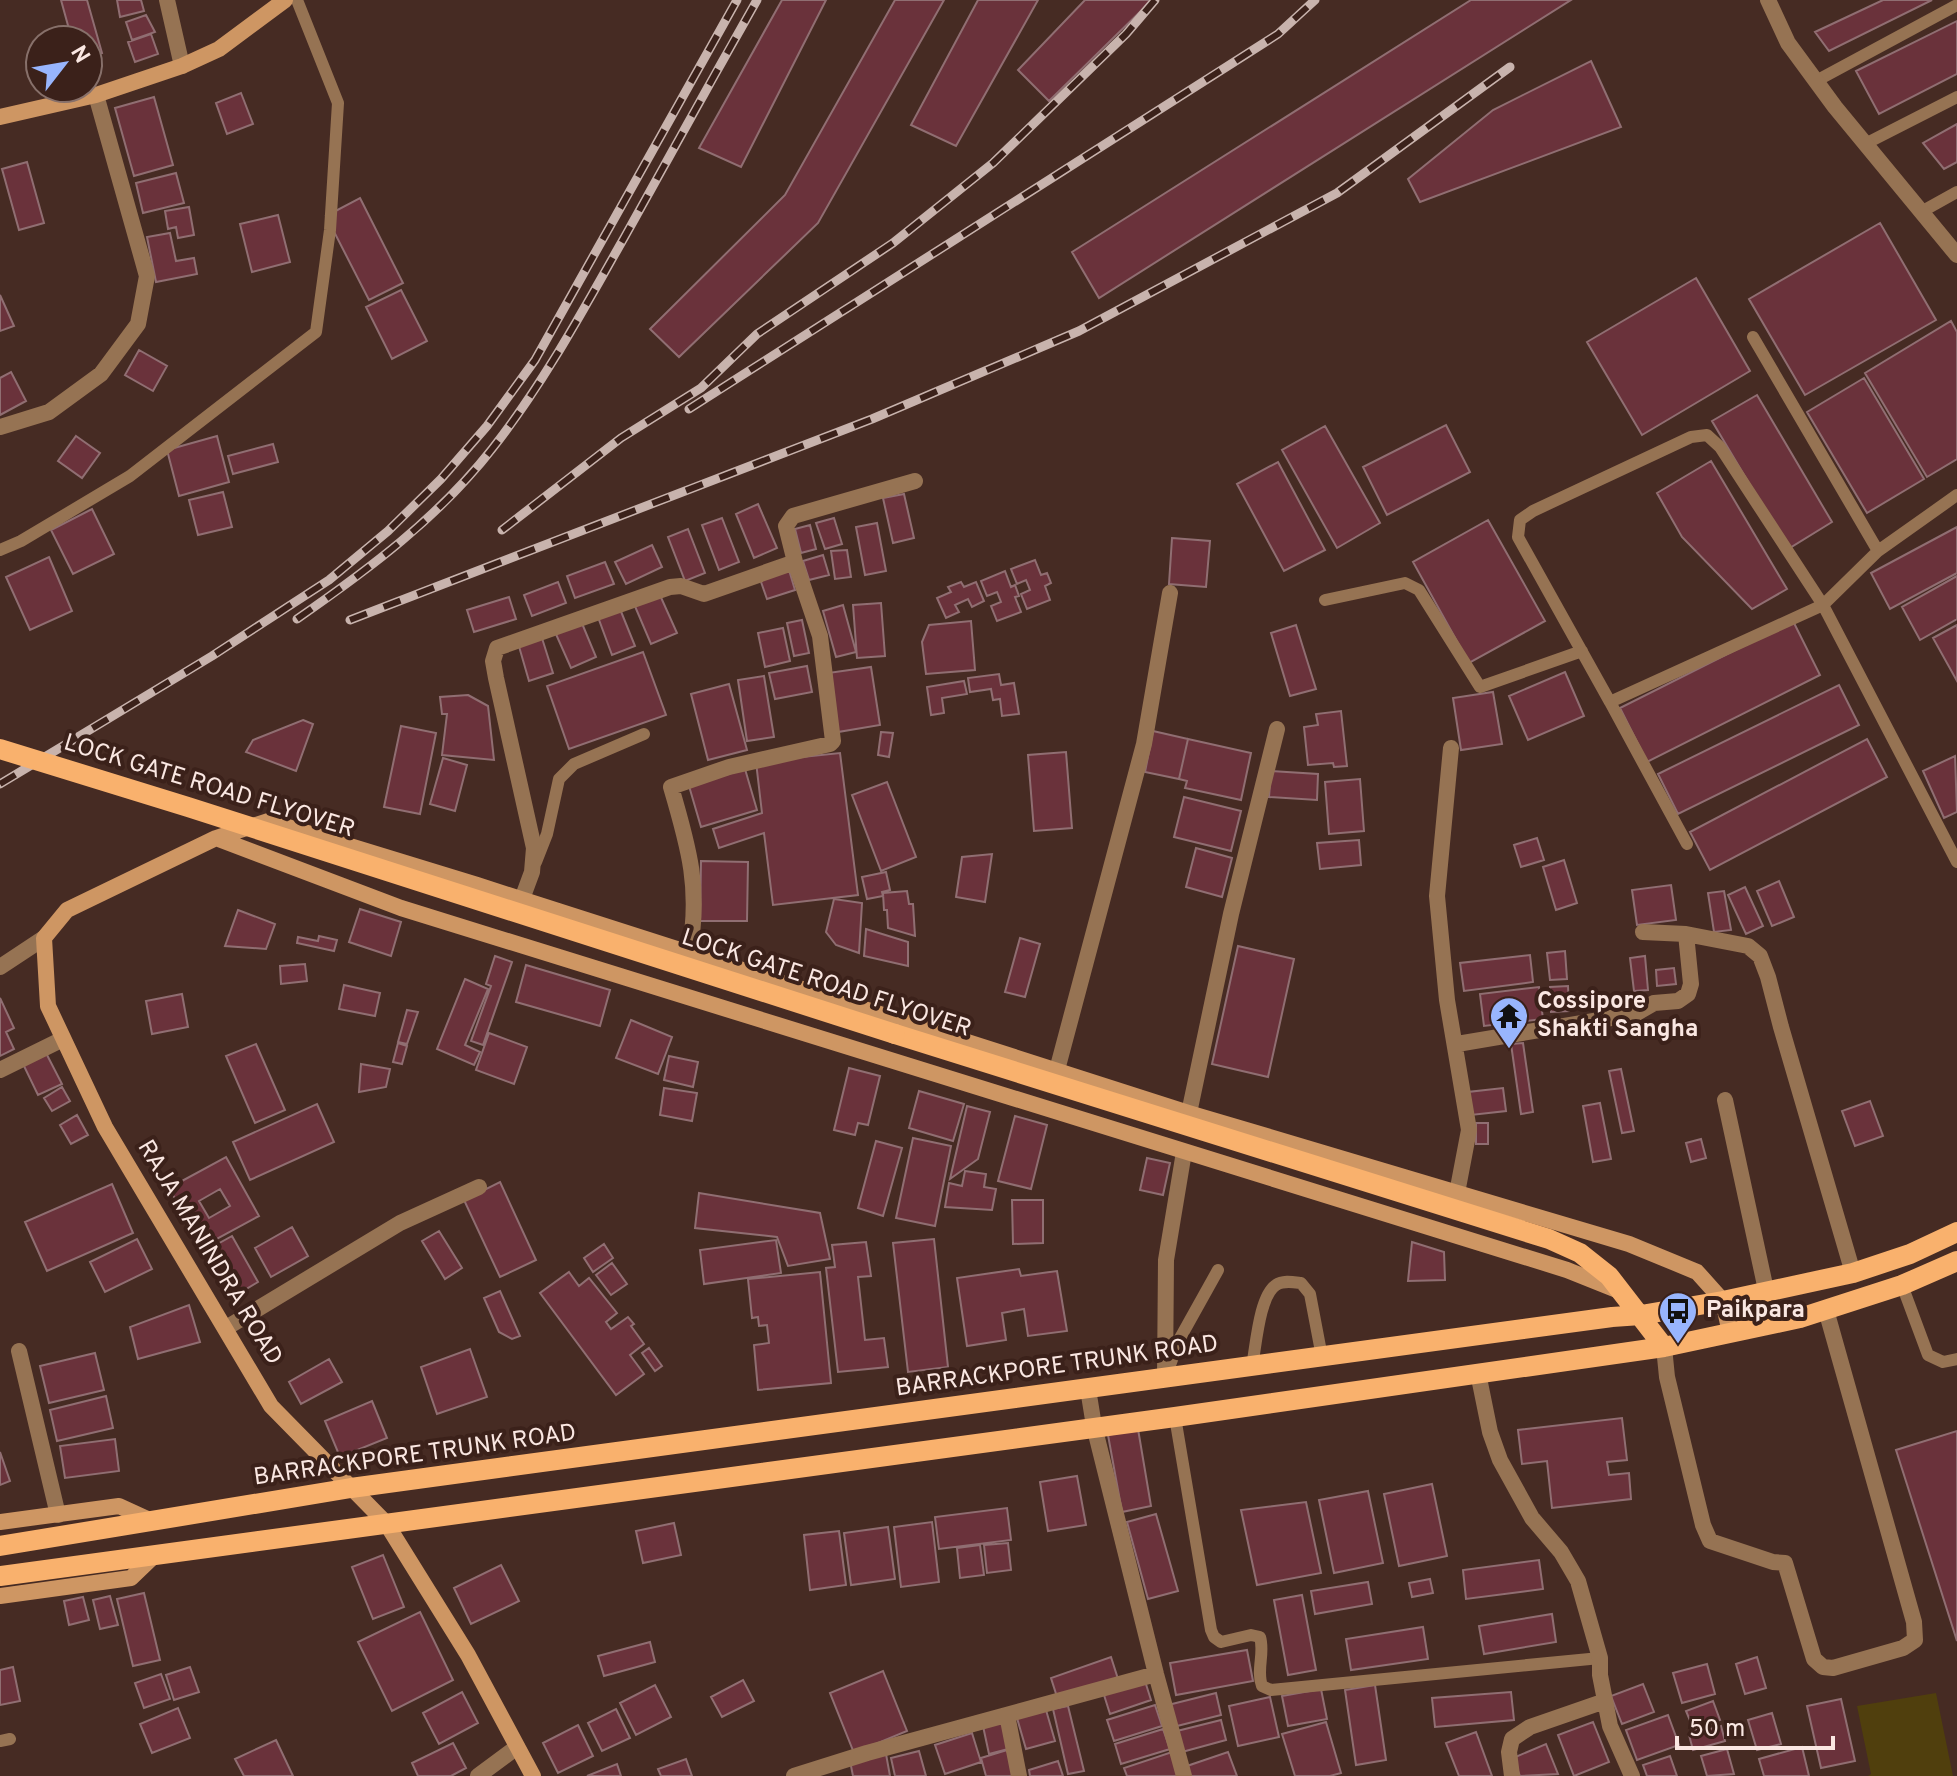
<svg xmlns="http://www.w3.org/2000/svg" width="1957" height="1776" viewBox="0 0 1957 1776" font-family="Overpass,sans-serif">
  <rect width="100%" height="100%" fill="#462b23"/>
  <path fill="#503f0d" d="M1936 1693 1953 1776H1868L1871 1774 1857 1706Z"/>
  <path fill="#6a323b" stroke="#906e72" stroke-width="2" fill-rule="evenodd" d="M61 0H87L102 53 88 57V40H72Z
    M117 0H141L144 11 120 17Z
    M782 0H826L741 167 699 148Z
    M895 0H944L818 223 679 357 650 329 785 195Z
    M978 0H1038L956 146 911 125Z
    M1085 0H1152L1049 101 1018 70Z
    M1471 0H1571L1099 298 1072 252Z
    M1883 0H1932L1829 51 1815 32Z
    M146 15 155 32 132 40 126 22Z
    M1957 21V74L1879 114 1856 71Z
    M151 34 158 54 135 62 128 42Z
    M1591 61 1621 127 1420 202 1408 179 1493 110Z
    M241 93 253 124 227 134 216 103Z
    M154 97 173 165 134 176 115 108Z
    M1957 124V162L1944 169 1923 143Z
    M27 162 44 223 19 230 2 169Z
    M176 173 184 203 143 213 136 183Z
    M360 198 403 283 369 300 326 216Z
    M189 207 194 235 178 238 176 227 168 229 165 211Z
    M278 215 290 262 252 272 240 224Z
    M1880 223 1936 320 1805 395 1749 299Z
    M170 233 176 261 194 258 197 274 156 282 147 237Z
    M1696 278 1750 371 1642 435 1587 342Z
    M401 290 427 341 392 359 366 307Z
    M0 295 14 326 0 331Z
    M1951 321 1957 332V459L1927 477 1865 373Z
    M139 350 167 366 153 391 125 375Z
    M11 372 26 401 0 415V378Z
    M1864 378 1924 479 1867 513 1807 412Z
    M1757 395 1832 522 1788 549 1712 421Z
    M1446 425 1470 472 1387 515 1363 467Z
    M1325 426 1380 523 1337 548 1282 450Z
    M76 436 100 453 82 478 58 461Z
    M217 436 229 482 179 496 167 450Z
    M273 444 278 462 233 474 228 456Z
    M1711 461 1787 589 1752 609 1682 537 1657 493Z
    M1278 462 1325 550 1284 571 1237 484Z
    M223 492 232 527 198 535 189 500Z
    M904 494 914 538 893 543 883 498Z
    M758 504 777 548 754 558 736 514Z
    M92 509 114 554 73 574 51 530Z
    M722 518 739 562 719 570 702 525Z
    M834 518 842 544 825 549 816 523Z
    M1488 520 1545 621 1469 663 1413 562Z
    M877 523 886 571 865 575 856 527Z
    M810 525 816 549 801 553 795 529Z
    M1957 527V573L1890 609 1871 573Z
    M688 529 705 573 685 581 668 537Z
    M1172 538 1210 541 1206 587 1169 584Z
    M652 545 662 567 626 584 615 562Z
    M847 550 851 577 835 579 831 551Z
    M823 555 829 575 809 580 803 561Z
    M49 557 72 611 30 630 6 577Z
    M1035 560 1041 575 1047 573 1051 583 1045 586 1050 600 1027 609 1021 594 1030 590 1026 580 1017 584 1011 569Z
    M605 562 614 584 575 598 567 576Z
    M789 570 795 590 767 599 760 579Z
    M1005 571 1011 587 1015 585 1019 596 1015 597 1021 612 997 621 991 606 1001 602 997 592 987 596 981 581Z
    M1957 576V619L1920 640 1902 607Z
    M558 582 566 603 532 616 524 595Z
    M961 582 964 587 976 582 984 601 972 607 968 599 955 605 959 612 946 618 937 598 951 592 948 587Z
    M659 593 677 633 651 644 634 604Z
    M509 597 516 619 474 632 467 610Z
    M881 603 885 656 857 658 853 605Z
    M843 605 856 652 836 657 823 611Z
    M620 609 635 646 612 655 598 617Z
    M802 620 809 653 794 656 787 623Z
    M581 621 596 657 571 668 555 632Z
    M971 621 975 670 926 674 922 642 929 625Z
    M1793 621 1820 675 1647 762 1620 708Z
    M1296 625 1316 689 1290 696 1271 633Z
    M1957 625V681L1933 638Z
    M783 628 790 661 765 667 758 633Z
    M541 635 553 673 529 681 518 643Z
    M643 652 666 715 569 749 547 686Z
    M807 666 812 692 775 699 769 673Z
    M871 667 880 725 838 732 828 673Z
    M1565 672 1584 716 1528 740 1509 696Z
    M999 674 1001 685 1014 683 1019 714 1002 716 1000 699 993 700 991 689 970 692 968 678Z
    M764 676 774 737 747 741 738 680Z
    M964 681 967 694 942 698 944 713 931 715 927 687Z
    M729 684 747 750 708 760 691 694Z
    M1839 685 1859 725 1678 814 1658 774Z
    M1493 692 1502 744 1461 750 1453 698Z
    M468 695 488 706 494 760 442 755 447 714H442L440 697Z
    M1341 711 1347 766 1334 767 1333 763 1308 765 1304 727 1318 725 1316 714Z
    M303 720 313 724 296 771 246 752 253 740Z
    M401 726 436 733 420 814 384 807Z
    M1153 731 1188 739 1179 779 1145 772Z
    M881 732 893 733 889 757 878 755Z
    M1188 739 1251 753 1241 800 1185 788 1187 781 1179 779Z
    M1867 739 1887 777 1710 870 1690 832Z
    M1066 752 1072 828 1034 831 1028 755Z
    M840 753 858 895 773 905 764 833 719 848 713 829 762 813 756 762Z
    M1955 756 1957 812 1944 818 1923 771Z
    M443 758 467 765 455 811 430 804Z
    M745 769 757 810 701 827 689 786Z
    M1271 771 1318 774 1317 800 1269 797Z
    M1360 779 1364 831 1329 834 1325 782Z
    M887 782 916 857 881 871 852 795Z
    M1184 797 1241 811 1231 851 1174 837Z
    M1537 838 1544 860 1521 867 1514 845Z
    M1359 840 1361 865 1320 869 1317 843Z
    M1196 848 1232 858 1222 897 1186 887Z
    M992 854 985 902 956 897 962 857Z
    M1564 860 1577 903 1556 910 1543 867Z
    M701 861 748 862 747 921H700Z
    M886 872 890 890 882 892 883 896 867 899 862 877Z
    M1779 881 1794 917 1772 926 1757 891Z
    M1671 885 1676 920 1637 925 1632 890Z
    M1745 887 1763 926 1746 934 1728 895Z
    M907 891 909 904H913L915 936 888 928 887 910H884L883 893Z
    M1724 891 1731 930 1714 932 1708 893Z
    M834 899 862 903 859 953 836 945 826 932Z
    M360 909 401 922 391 956 349 942Z
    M238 910 275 924 266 949 225 946Z
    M866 929 908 942V966L864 956Z
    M319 936 337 940 334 951 297 943 298 937 318 941Z
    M1020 938 1040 944 1025 997 1005 992Z
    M1238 946 1294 959 1268 1077 1212 1064Z
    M1565 951 1567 979 1550 980 1547 953Z
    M1530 955 1533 982 1464 991 1460 963Z
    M495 956 512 962 483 1045 471 1041 491 986 486 984Z
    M1645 956 1648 990 1634 991 1630 958Z
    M305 964 307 981 281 984 280 966Z
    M526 965 610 990 600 1026 516 1002Z
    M1674 968 1676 984 1657 986 1656 970Z
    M465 979 488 989 465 1045 480 1052 474 1065 437 1049Z
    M344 985 380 993 375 1016 339 1009Z
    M1568 986 1569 1011 1551 1012 1550 987Z
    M1539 987 1543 1019 1484 1026 1480 994Z
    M182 994 188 1027 152 1034 146 1001Z
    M0 998 14 1028 6 1032 14 1049 0 1056Z
    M407 1010 418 1012 407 1044 398 1042Z
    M631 1020 672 1037 658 1074 616 1058Z
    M489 1033 527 1047 514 1084 476 1070Z
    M398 1043 407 1046 402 1064 393 1062Z
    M1523 1043 1533 1112 1521 1114 1511 1044Z
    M256 1044 285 1110 255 1123 226 1056Z
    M46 1053 62 1084 38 1095 23 1064Z
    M669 1056 698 1062 693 1087 664 1080Z
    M361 1064 390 1069 386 1087 359 1092Z
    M849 1068 880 1076 868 1125 858 1123 855 1135 834 1130Z
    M1621 1069 1634 1131 1622 1133 1609 1071Z
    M62 1087 70 1101 52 1111 44 1098Z
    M664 1088 697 1093 692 1121 660 1115Z
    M1503 1088 1506 1111 1471 1115 1468 1092Z
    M919 1091 964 1104 953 1141 909 1128Z
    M1870 1101 1883 1136 1855 1146 1842 1111Z
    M1600 1103 1611 1159 1593 1162 1583 1106Z
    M317 1104 334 1142 250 1180 233 1142Z
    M967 1106 990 1112 978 1159 950 1179Z
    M77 1115 88 1135 71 1144 60 1125Z
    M1015 1116 1047 1125 1031 1189 998 1181Z
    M1476 1123H1488V1144H1476Z
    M913 1138 951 1146 935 1226 896 1218Z
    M1701 1139 1706 1158 1691 1162 1686 1143Z
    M876 1141 902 1148 883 1216 858 1208Z
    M226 1157 259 1216 202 1247 169 1188ZM220 1189 230 1206 209 1218 199 1201Z
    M1147 1158 1170 1163 1163 1195 1140 1190Z
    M965 1171 986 1174 984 1187 996 1189 992 1210 945 1207 949 1183 962 1186Z
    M500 1182 536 1260 500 1277 464 1200Z
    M112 1184 133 1233 47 1271 25 1222Z
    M699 1193 820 1213 830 1259 788 1266 777 1237 695 1228Z
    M1012 1200H1043V1243L1013 1244Z
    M292 1227 308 1256 271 1277 255 1248Z
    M439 1231 462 1268 445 1279 422 1241Z
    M232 1236 258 1282 233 1297 207 1250Z
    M137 1239 152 1269 105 1292 90 1262Z
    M934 1239 948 1367 908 1372 893 1243Z
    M776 1240 781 1273 704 1284 700 1250Z
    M866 1242 871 1276 858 1277 865 1340 884 1338 888 1367 838 1372 826 1268 835 1267 832 1245Z
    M1412 1242 1444 1252 1445 1280 1408 1281Z
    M604 1244 613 1258 593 1272 584 1258Z
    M612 1263 627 1284 611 1295 596 1275Z
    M1019 1269 1021 1276 1057 1271 1067 1331 1028 1336 1024 1309 1002 1313 1006 1340 967 1346 957 1278Z
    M569 1272 579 1286 589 1278 617 1313 606 1322 611 1329 628 1317 634 1324 631 1326 644 1344 630 1355 644 1374 616 1395 540 1293Z
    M820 1272 831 1383 758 1390 754 1345 769 1343 767 1325 759 1326 758 1317 752 1318 748 1279Z
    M500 1291 520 1336 512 1339 499 1332 484 1298Z
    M189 1305 200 1342 138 1359 130 1327Z
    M649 1348 662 1366 655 1371 642 1353Z
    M470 1349 487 1397 437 1414 421 1367Z
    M95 1353 104 1390 49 1403 40 1366Z
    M329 1359 342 1382 301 1404 289 1382Z
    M106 1396 113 1428 57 1441 50 1410Z
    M372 1401 387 1438 340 1457 325 1421Z
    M1622 1418 1627 1460 1607 1462 1609 1475 1629 1473 1631 1499 1552 1508 1547 1461 1522 1464 1518 1430Z
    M1138 1429 1151 1506 1122 1512 1108 1435Z
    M1957 1431V1641L1896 1450Z
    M115 1439 119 1471 65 1478 60 1446Z
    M0 1452 10 1481 0 1485Z
    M1077 1476 1086 1525 1048 1531 1040 1482Z
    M1432 1484 1447 1556 1399 1566 1384 1494Z
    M1368 1491 1383 1563 1334 1573 1319 1500Z
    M1306 1502 1321 1573 1257 1585 1241 1510Z
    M1007 1508 1011 1540 939 1549 935 1517Z
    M1156 1514 1178 1591 1148 1599 1127 1522Z
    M932 1522 939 1582 901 1587 894 1527Z
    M674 1523 681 1555 643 1563 636 1531Z
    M888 1527 895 1579 851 1585 844 1533Z
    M839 1531 846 1585 810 1590 804 1535Z
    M1008 1543 1011 1570 987 1573 984 1545Z
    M980 1545 984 1575 960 1578 957 1548Z
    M383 1555 404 1607 373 1619 352 1567Z
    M1539 1560 1543 1589 1466 1599 1463 1570Z
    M501 1565 519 1601 471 1624 454 1588Z
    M1430 1579 1433 1593 1412 1597 1409 1583Z
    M1368 1582 1372 1604 1315 1614 1311 1591Z
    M144 1593 160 1660 133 1666 117 1599Z
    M1302 1595 1316 1670 1288 1675 1274 1600Z
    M110 1596 118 1625 100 1629 93 1600Z
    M83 1597 89 1620 69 1625 64 1601Z
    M420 1612 453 1680 392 1711 358 1642Z
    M1552 1614 1556 1642 1484 1654 1479 1626Z
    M1423 1627 1428 1659 1351 1670 1346 1639Z
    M650 1642 655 1662 604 1676 598 1656Z
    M1247 1650 1253 1681 1176 1695 1170 1663Z
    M1111 1657 1118 1679 1058 1700 1051 1678Z
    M1757 1657 1766 1688 1745 1694 1736 1664Z
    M1707 1664 1715 1694 1682 1703 1673 1673Z
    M13 1667 20 1701 0 1705V1670Z
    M190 1667 199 1692 174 1700 166 1675Z
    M883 1671 907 1731 854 1753 830 1693Z
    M161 1674 170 1699 144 1708 135 1683Z
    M743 1680 754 1701 722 1717 711 1697Z
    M1145 1681 1151 1700 1110 1714 1104 1695Z
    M1643 1684 1654 1712 1622 1724 1611 1696Z
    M655 1685 671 1717 636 1735 620 1703Z
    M1375 1685 1386 1760 1356 1765 1345 1690Z
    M1321 1689 1327 1719 1288 1726 1282 1696Z
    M462 1692 478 1723 439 1744 423 1713Z
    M1511 1692 1514 1720 1435 1727 1432 1698Z
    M1216 1693 1221 1715 1173 1727 1168 1705Z
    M1270 1697 1279 1737 1238 1746 1229 1706Z
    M1841 1699 1855 1761 1821 1768 1807 1706Z
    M1713 1701 1720 1720 1694 1730 1686 1711Z
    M1155 1705 1162 1726 1114 1741 1107 1720Z
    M1068 1706 1084 1771 1068 1774 1053 1709Z
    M178 1708 190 1738 152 1753 140 1724Z
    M616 1709 630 1738 602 1751 588 1723Z
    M1046 1710 1055 1741 1026 1749 1017 1718Z
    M1772 1713 1781 1744 1757 1750 1748 1720Z
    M1668 1715 1679 1745 1637 1760 1626 1730Z
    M1005 1720 1012 1748 989 1754 983 1726Z
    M1221 1720 1226 1740 1182 1752 1177 1731Z
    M1326 1722 1341 1773 1330 1776H1295L1282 1734Z
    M1593 1722 1609 1762 1574 1776 1558 1735Z
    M578 1725 593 1756 558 1773 543 1743Z
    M1721 1726 1725 1741 1693 1750 1689 1735Z
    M1163 1729 1170 1749 1121 1764 1115 1744Z
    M1476 1732 1492 1776H1459L1446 1743Z
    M972 1733 981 1762 945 1774 935 1745Z
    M276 1740 293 1776H244L235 1759Z
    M453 1743 466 1768 451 1776H418L412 1763Z
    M1546 1744 1558 1774 1520 1776 1513 1758Z
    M1802 1747 1809 1776H1764L1759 1759Z
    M1727 1749 1734 1774 1707 1776 1701 1756Z
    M1007 1750 1015 1776H986L981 1758Z
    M919 1751 926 1776H895L891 1758Z
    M1172 1752 1180 1776H1127L1124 1768Z
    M1228 1752 1237 1776H1190L1187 1766Z
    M886 1754 890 1776H853L850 1761Z
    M1670 1756 1677 1776H1647L1643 1765Z
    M686 1759 692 1776H661L658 1769Z
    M1058 1761 1063 1776H1030L1029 1770Z
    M617 1764 621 1776H587Z"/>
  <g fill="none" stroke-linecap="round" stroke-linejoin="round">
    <path stroke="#967353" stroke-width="12" d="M1816 81 1957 5
      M1865 144 1957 97
      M1921 212 1957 192
      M1753 337 1878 551
      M1707 435 1720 447 1823 605 1610 702 1518 537 1520 520 1533 511 1691 437Z
      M1957 495 1878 551 1823 605 1957 862
      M0 550 21 541 130 476 316 332 330 230 338 103 297 0
      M1325 600 1405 583 1419 590 1480 687 1582 651
      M1610 702 1687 844
      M536 862 547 834 559 779 574 764 644 734
      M1902 1285 1928 1355 1943 1362 1957 1359
      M1252 1366C1256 1347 1259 1296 1276 1285 1283 1280 1293 1282 1301 1283L1310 1294 1322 1357
      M1169 1368 1179 1340 1218 1270
      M1175 1417 1211 1630 1214 1637 1221 1642 1251 1635 1260 1637C1265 1653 1256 1670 1262 1686L1271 1690 1600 1658
      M0 1741 10 1739"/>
    <path stroke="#967353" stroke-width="16" d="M167 0 182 66
      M1768 0 1788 43 1835 107 1957 255
      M0 427 49 412 101 374 138 324 147 276 96 95
      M795 562 786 526 793 516 915 481
      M1451 748 1437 896 1447 1000 1469 1130 1457 1193
      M522 899 532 872 534 848 496 678 493 661 497 648 670 587 681 586 704 594 795 562 820 636 833 741 830 744 729 767 671 787C689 848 701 890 689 953
      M1643 932 1686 934 1748 946 1760 956 1768 977 1781 1027 1853 1273
      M0 967 44 938
      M1457 1044 1635 1014 1654 1003 1678 1001 1688 994 1691 984 1686 934
      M0 1070 63 1039
      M1057 1070 1144 744 1170 593
      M1725 1100 1766 1290
      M1189 1113 1231 914 1277 729
      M226 1328 400 1223 479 1187
      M1664 1347 1667 1377 1703 1525 1710 1541 1773 1562 1785 1563 1814 1659 1823 1667 1833 1668 1903 1648 1915 1640 1914 1622 1826 1310
      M19 1351 58 1515
      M1478 1373 1490 1432 1500 1460 1532 1518 1561 1552 1578 1581 1600 1658V1675L1610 1726 1632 1776
      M1165 1378 1166 1260 1184 1152
      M1088 1389 1094 1426 1156 1674 1184 1776
      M1007 1715 1019 1776
      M478 1776 517 1747
      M794 1776 867 1753 1156 1674
      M1512 1776 1509 1752 1512 1739 1530 1727 1605 1701"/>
    <path stroke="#ce9663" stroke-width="16" d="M0 117 96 95 182 66 219 49 285 0
      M216 838 401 908 1567 1270 1622 1292
      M0 1522 119 1506 154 1522
      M0 1596 131 1578 156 1554
      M533 1776 468 1655 386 1523 271 1406 105 1127 48 1006 44 938 67 910 216 838 268 821 477 885 1189 1113 1629 1244 1697 1272 1723 1301 1730 1333"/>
    <path stroke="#f9b16d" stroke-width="20" d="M895 1034 1549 1239 1580 1253 1609 1276 1664 1347
      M0 1546 351 1488 1612 1317 1641 1315 1723 1301 1853 1273 1910 1254 1957 1232
      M0 1576 1175 1417 1664 1347 1800 1318 1902 1285 1957 1261"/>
    <defs>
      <path id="rail" d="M689 409 1278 34 1315 0
        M502 530 621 438 701 388 757 334 893 243 993 163 1126 34 1155 0
        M297 619C369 569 438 518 492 449 544 383 583 310 624 238 668 159 712 79 757 0
        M350 620 872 419 1079 331 1337 193 1510 67
        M0 784 212 656 329 580 388 531 441 479 487 426 535 360 737 0"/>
    </defs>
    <use href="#rail" stroke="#c8b3ad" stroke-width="9"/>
    <use href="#rail" stroke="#3b211a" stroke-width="6" stroke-dasharray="18" stroke-linecap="butt"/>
    <path stroke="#f9b16d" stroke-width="20" d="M0 749 188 807 895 1034"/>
  </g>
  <defs>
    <symbol id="temple-pin" viewBox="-11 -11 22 30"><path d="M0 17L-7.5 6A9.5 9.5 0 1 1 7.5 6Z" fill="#98b5fd" stroke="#3b211a"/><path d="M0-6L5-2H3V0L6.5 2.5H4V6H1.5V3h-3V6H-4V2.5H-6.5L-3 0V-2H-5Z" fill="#111"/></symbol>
    <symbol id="bus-pin" viewBox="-11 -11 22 30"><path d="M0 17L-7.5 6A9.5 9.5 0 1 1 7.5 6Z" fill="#98b5fd" stroke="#3b211a"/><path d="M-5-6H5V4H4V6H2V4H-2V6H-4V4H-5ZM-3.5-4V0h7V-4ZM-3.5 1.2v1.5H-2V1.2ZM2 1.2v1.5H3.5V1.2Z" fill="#111"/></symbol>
  </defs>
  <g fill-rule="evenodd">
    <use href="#temple-pin" x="1487" y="994" width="44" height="60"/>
    <use href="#bus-pin" x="1656" y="1289" width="44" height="60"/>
  </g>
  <g text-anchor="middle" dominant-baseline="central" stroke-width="8" stroke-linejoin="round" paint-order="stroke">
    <g font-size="24" fill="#fae7e2" stroke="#3b211a">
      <text transform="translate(209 787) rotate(17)">LOCK GATE ROAD FLYOVER</text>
      <text transform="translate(826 984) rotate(18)">LOCK GATE ROAD FLYOVER</text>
      <text transform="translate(209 1253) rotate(59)">RAJA MANINDRA ROAD</text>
      <text transform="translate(1057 1367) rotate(-8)">BARRACKPORE TRUNK ROAD</text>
      <text transform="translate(415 1456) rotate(-8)">BARRACKPORE TRUNK ROAD</text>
    </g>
    <g font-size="24" font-weight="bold" fill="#fae7e2" stroke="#3b211a" text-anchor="start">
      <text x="1537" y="1002">Cossipore<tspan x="1537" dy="28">Shakti Sangha</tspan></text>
      <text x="1706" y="1311">Paikpara</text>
    </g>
  </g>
  <g transform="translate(64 64) rotate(59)"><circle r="38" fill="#3b211a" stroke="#87706a" stroke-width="2"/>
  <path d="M0-6L14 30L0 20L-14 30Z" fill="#98b5fd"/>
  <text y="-12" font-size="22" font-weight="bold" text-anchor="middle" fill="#fae7e2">N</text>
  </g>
  <path d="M1677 1736v12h156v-12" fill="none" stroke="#fae7e2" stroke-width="4"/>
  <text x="1689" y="1736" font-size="24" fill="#fae7e2" stroke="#3b211a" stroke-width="6" paint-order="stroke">50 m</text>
</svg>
